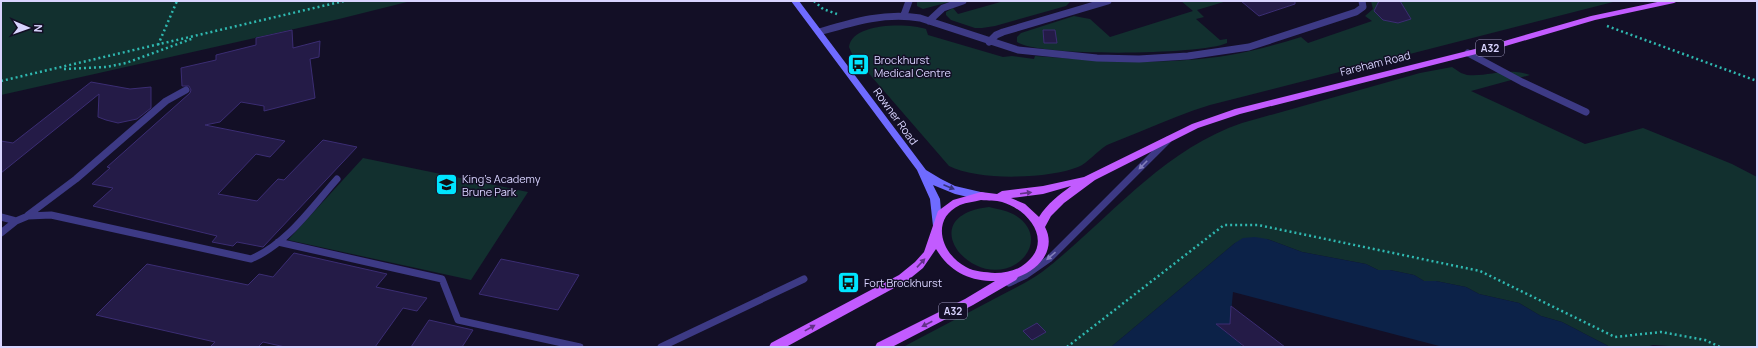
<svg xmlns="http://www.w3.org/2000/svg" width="1758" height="348" viewBox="0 0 1758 348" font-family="Manrope,sans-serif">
  <rect width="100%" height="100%" fill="#130f26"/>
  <path fill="#12302f" d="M1 1H411L339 19 1 95Z
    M917 1H953L923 9 917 6Z
    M1004 1H1071L1066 6 995 26 982 28H975L951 20 946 15V12L953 8 958 14Z
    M1181 1H1227L1197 10 1204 17 1196 19 1220 40 1227 39V43C1202 55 1038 57 1017 42V37L1021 33 1074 16 1090 19 1110 37 1193 11Z
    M1371 1H1617L1210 105C1187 112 1166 121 1144 130 1132 135 1119 140 1107 145 1097 151 1088 163 1078 167 1048 179 978 181 949 166L852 54 849 47C852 22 909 23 926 29L928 35 1003 57 1012 56 1034 59 1035 56C1100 61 1165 66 1230 55 1255 51 1278 44 1301 37L1308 43 1372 21 1365 16 1373 9Z
    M1452 67 1461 73 1467 75C1490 77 1506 67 1530 75L1471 91 1585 144 1643 128 1732 164 1757 177V347H1684L1653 345 1646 347H1610L1562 322 1541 316 1519 303 1479 294 1466 287 1436 281H1424L1414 275 1390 270H1378L1366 264 1302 252 1267 239 1235 243 1111 347H903C933 331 964 315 994 299 1010 290 1027 283 1042 272 1108 221 1160 151 1242 123L1420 73Z
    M363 158 528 192 471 280 288 240Z
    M989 207C997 209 1005 210 1013 214 1036 226 1037 250 1016 264 972 291 911 216 989 207Z"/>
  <path fill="#0c2248" d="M1255 237 1267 239 1302 252 1366 264 1378 270H1390L1414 275 1424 281H1436L1466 287 1479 294 1519 303 1541 316 1562 322 1610 347H1443L1233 292 1230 324 1217 325 1242 345 1240 347H1111L1235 243 1243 238Z"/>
  <path fill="#241b47" stroke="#3b2d73" d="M1241 1H1295V4L1259 16Z
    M1379 1H1400L1411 19 1398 23 1383 20 1374 11Z
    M292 30 293 48 320 41 319 57 310 59 315 98 264 111V106L241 102 220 122 205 125 285 141 270 157 256 154 218 194 257 201 278 179 284 180 323 140 357 147 263 247 237 242 233 246 212 242 217 236 93 206 113 188 92 184 110 168 107 167 190 93 191 90 189 86H182L181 68 216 60V55L256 45V38Z
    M1043 30H1055L1057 43H1044Z
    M91 82 130 89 151 87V108L137 119 118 123 106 120 98 117 99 94 1 173V141L13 143Z
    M294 253 387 274 376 287 427 298 417 311 403 308 375 347H285L263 342 258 347H210L215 342 96 315 147 264 248 285 259 274 273 277Z
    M501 259 579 275 558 310 479 294Z
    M1231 306 1285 347H1245L1216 324H1230Z
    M429 320 473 330 462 347H411Z
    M1037 323 1046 332 1032 340 1023 331Z"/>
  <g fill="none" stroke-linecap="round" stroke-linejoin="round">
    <path stroke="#2fb8b0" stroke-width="2.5" stroke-dasharray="2 3" stroke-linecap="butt" d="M814 1 823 9 837 14
      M1607 26 1757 81
      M158 45 177 1
      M64 69 106 67 126 63 194 38
      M1 81 344 1
      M1067 347 1224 225H1258L1480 271 1615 337 1661 332 1705 340 1720 347"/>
    <path stroke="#3d3a85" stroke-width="7" d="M904 15 909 1
      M929 21 943 8 963 1
      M819 32C853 22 885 12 920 18L1018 50 1097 58 1139 59 1188 56 1249 47 1356 12 1363 7 1362 1
      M989 42 996 35 1003 32 1108 1
      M1468 53 1522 82 1586 112
      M28 215 76 179 166 101 186 90
      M1 217 16 221 28 216 51 215 251 259C287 244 312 207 337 179
      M1 233 16 221
      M278 242 442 279 458 320 580 347
      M1009 283 1026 275 1049 259 1168 140
      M661 347 804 279"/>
    <path fill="#6f6bff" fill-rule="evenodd" d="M791 1H799L926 170 941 179 955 186 985 193 986 196 985 199 981 200 955 194 933 185 940 199 942 223 941 226H933L930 199 917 170Z"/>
    <path fill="#c25bff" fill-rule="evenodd" d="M1662 1H1678L1674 3 1595 20 1492 50 1240 114 1198 128 1095 180 1064 203 1051 216 1045 227C1057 250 1038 270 1018 277L1016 280 973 305 892 347H875L877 343 965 299 995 281C969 281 950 272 936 249L923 268 907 281 786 347H769L771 343 899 275 915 262 924 252 938 211 953 200 981 192 997 194 1002 191 1043 186 1084 177 1192 124 1235 109 1487 46 1591 16ZM1071 186C1059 195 1047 204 1039 217L1025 204 1011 198 1043 194ZM981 200C988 201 996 200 1002 202 1029 210 1053 241 1026 263 1018 270 1007 273 995 273 985 272 975 272 966 267 941 254 930 219 960 205 967 202 974 202 981 200Z"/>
  </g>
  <defs><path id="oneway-solid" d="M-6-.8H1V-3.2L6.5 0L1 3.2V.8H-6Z"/></defs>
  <g fill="#837fbc">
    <use href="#oneway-solid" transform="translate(1143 165) rotate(135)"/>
    <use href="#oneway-solid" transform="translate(1051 256) rotate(139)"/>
  </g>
  <use fill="#38347d" href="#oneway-solid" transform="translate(949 187) rotate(23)"/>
  <g fill="#623188">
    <use href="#oneway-solid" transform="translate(1026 193) rotate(-7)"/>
    <use href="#oneway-solid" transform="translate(921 263) rotate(-47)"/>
    <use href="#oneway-solid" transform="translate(927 324) rotate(153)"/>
    <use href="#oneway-solid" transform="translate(810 328) rotate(-29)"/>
  </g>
  <defs>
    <symbol id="bus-square" viewBox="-11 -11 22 22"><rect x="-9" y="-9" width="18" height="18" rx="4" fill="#00e5ff" stroke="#130f26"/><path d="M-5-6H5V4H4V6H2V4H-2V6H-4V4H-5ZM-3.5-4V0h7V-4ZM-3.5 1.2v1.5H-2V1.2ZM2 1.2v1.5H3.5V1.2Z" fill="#111"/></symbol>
    <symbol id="school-square" viewBox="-11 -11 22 22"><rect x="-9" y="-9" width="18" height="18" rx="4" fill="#00e5ff" stroke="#130f26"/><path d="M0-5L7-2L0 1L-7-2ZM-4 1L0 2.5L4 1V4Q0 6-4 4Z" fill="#111"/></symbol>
  </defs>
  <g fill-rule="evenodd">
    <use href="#bus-square" x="846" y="52" width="25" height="25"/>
    <use href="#school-square" x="434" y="172" width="25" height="25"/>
    <use href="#bus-square" x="836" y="270" width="25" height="25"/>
  </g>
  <g text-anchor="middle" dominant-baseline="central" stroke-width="3" stroke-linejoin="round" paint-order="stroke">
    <g fill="#130f26" stroke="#9e99be" stroke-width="1">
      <rect x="1476" y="40" width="28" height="16" rx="3"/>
      <rect x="939" y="303" width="28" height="16" rx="3"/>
    </g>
    <g font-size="10" font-weight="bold" fill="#d9d4ff">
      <text x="1490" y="48">A32</text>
      <text x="953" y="311">A32</text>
    </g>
    <g font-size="11" fill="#d9d4ff" stroke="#130f26" text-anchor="start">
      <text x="874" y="59">Brockhurst<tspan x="874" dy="13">Medical Centre</tspan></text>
      <text x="462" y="178">King's Academy<tspan x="462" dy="13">Brune Park</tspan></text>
      <text x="864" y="282">Fort Brockhurst</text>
    </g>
    <g font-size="11" fill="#d9d4ff" stroke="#130f26">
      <text transform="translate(1375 63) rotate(-14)">Fareham Road</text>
      <text transform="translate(896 116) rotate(54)">Rowner Road</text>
    </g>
  </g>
  <rect width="1758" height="348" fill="none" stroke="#d9d4ff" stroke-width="4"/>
  <g transform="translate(28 28) rotate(92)" stroke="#130f26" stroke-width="3" paint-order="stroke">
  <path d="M0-3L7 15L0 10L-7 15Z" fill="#d9d4ff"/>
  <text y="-6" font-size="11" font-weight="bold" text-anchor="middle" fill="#d9d4ff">N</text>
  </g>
</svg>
